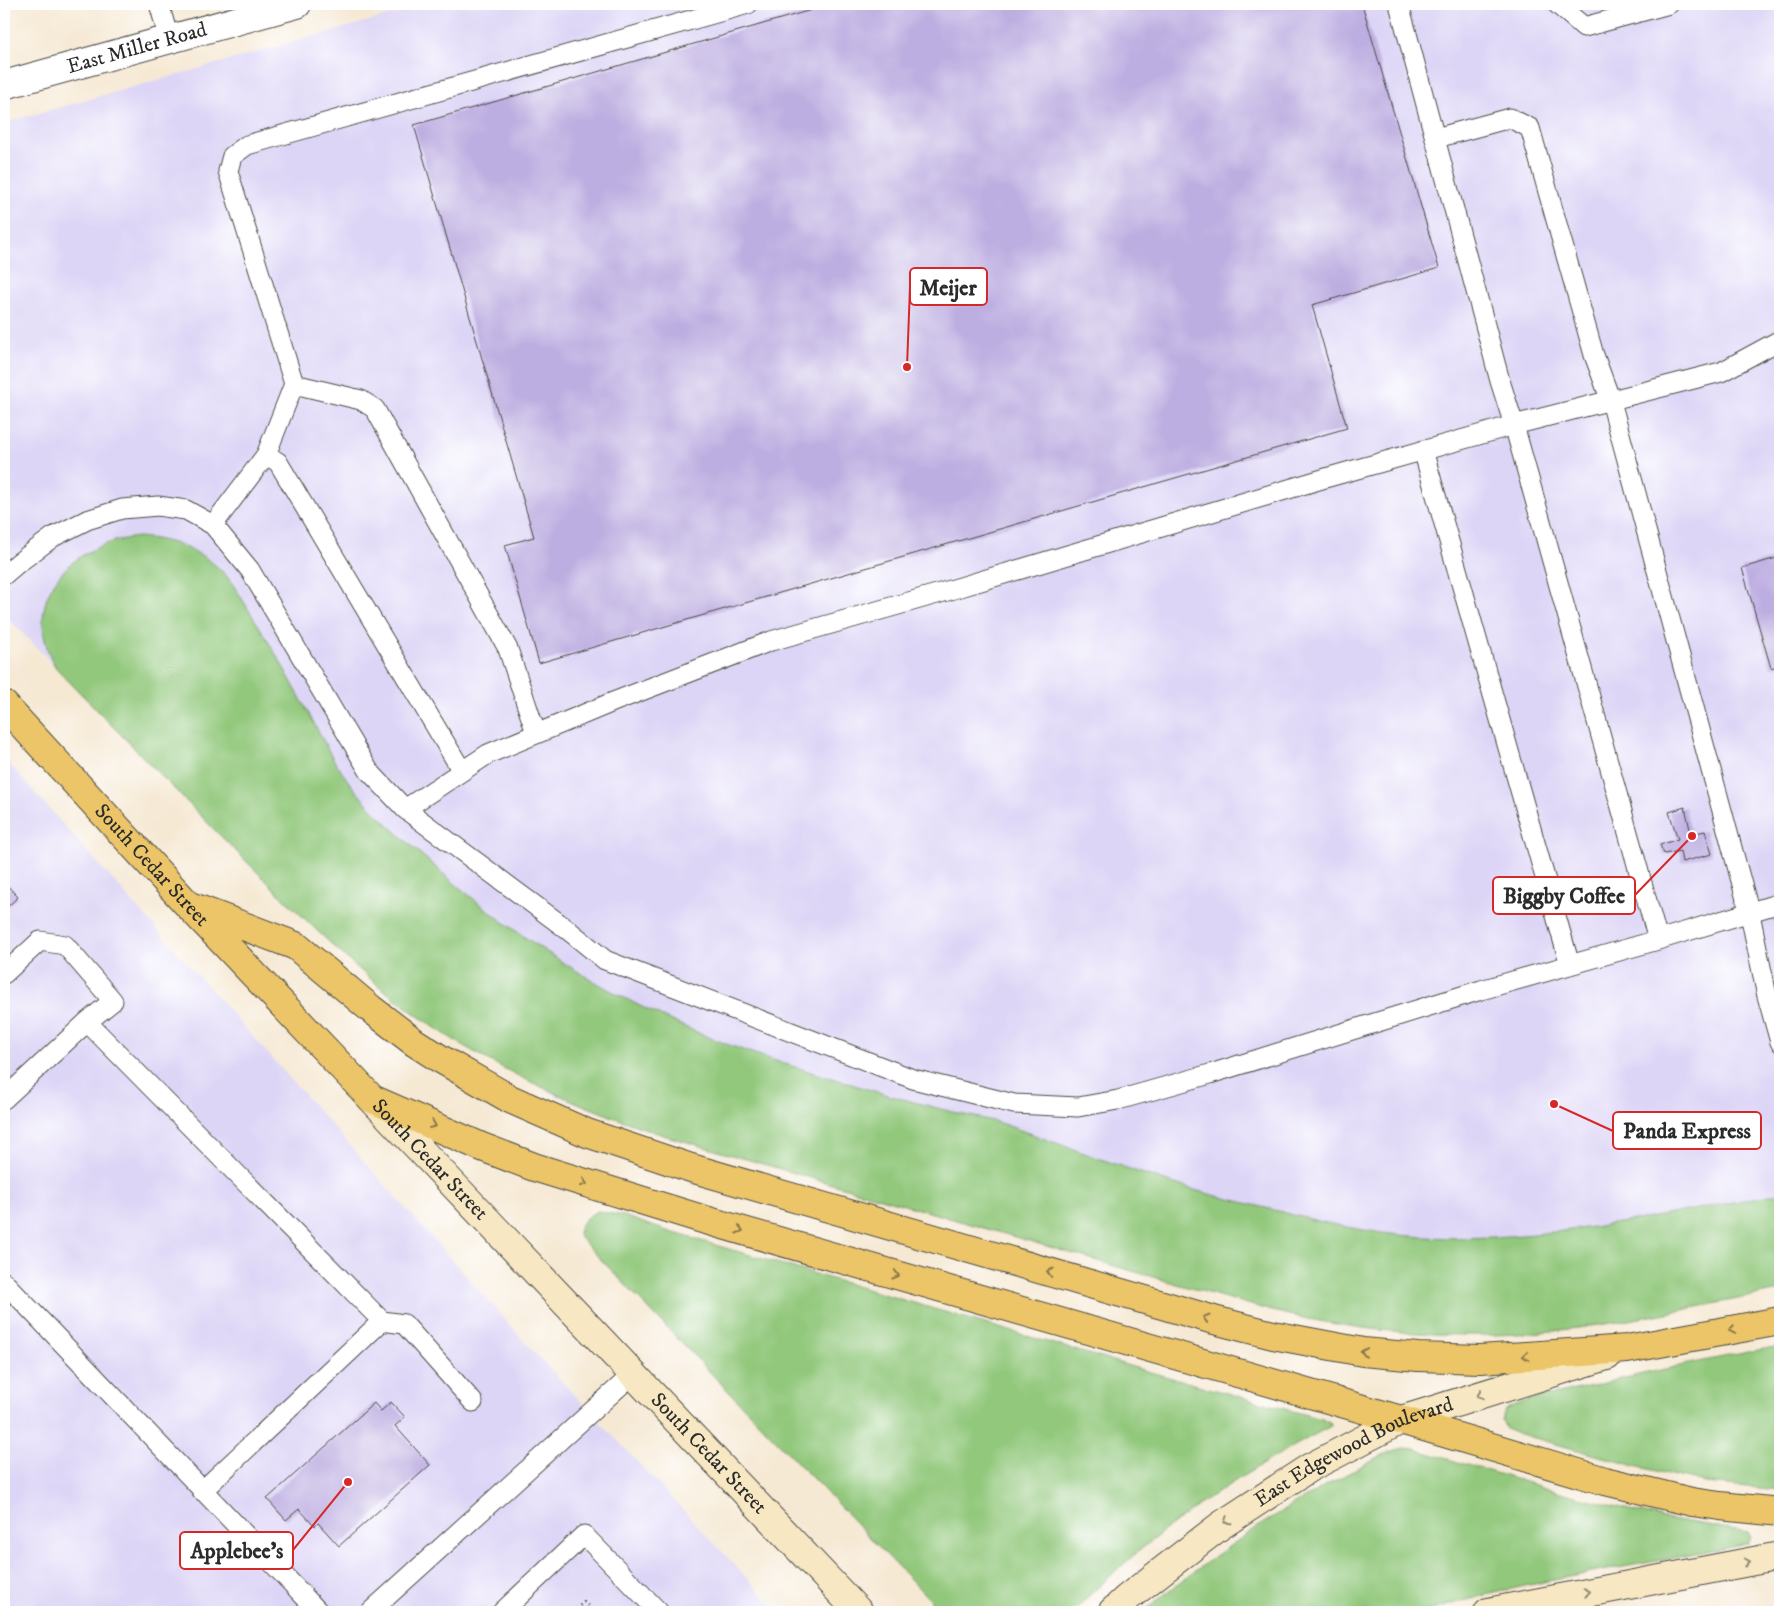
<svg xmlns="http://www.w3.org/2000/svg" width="1784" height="1616" viewBox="0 0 1784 1616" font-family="'IM FELL DW Pica',serif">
  <rect width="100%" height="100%" fill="#fff"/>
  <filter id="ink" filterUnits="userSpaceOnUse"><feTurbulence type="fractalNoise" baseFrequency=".02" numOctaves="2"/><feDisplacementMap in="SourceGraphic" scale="10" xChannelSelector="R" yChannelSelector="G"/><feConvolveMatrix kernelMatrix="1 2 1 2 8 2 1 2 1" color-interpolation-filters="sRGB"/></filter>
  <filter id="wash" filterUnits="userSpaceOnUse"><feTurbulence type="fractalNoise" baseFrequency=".0096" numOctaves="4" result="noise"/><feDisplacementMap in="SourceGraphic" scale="20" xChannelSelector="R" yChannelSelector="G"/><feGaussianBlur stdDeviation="1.12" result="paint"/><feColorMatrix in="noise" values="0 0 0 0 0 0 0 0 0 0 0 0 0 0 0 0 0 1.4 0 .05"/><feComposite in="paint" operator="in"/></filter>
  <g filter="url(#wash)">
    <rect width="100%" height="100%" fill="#f6e9d4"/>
    <path fill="#ddd5f6" d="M430 4H1780V1291L1594 1326 1497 1335 1442 1334 1387 1331 1345 1326 1287 1315 663 1135 612 1117 558 1096 491 1061 432 1026 397 1001 313 927 215 831 4 614V123Z
      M4 758 532 1350 779 1612H4Z"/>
    <path fill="#92c87b" stroke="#5e7a53" d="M138 537C167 539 194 547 216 566 231 578 240 596 250 612 274 649 295 688 316 727 324 741 330 755 339 768 361 802 394 830 424 857 512 936 610 999 721 1042 771 1061 823 1075 874 1091 902 1099 929 1106 957 1113 972 1117 988 1119 1003 1124 1066 1146 1128 1170 1191 1189 1219 1197 1247 1203 1274 1210 1323 1223 1373 1234 1423 1237 1544 1243 1663 1215 1780 1193V1291C1686 1308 1592 1332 1496 1335 1426 1336 1356 1330 1289 1315 1262 1309 1235 1300 1208 1293L663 1135C582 1107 503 1074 431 1025 370 984 317 931 264 879 194 810 125 739 56 668 18 600 68 544 138 537Z
      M598 1211 624 1216 664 1230 1150 1372 1322 1419 1331 1424V1426C1232 1478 1151 1532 1073 1612H942L582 1240 578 1234C579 1222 588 1215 598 1211Z
      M1780 1346V1490L1705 1483 1635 1466 1513 1432 1506 1429 1502 1420 1505 1410C1525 1398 1552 1396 1575 1390 1643 1373 1711 1359 1780 1346Z
      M1404 1448 1414 1449 1549 1489 1653 1516 1748 1532 1751 1538 1748 1544C1640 1566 1530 1579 1426 1612H1143C1206 1560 1272 1514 1345 1475 1363 1466 1383 1452 1404 1448Z"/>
    <g id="blocks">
      <path fill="#bdaee1" d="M832 4H1362L1439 268 1312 305 1347 428 539 663 505 545 534 537 414 125Z
        M1780 557V665L1771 668 1742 568Z
        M1685 807 1691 834 1705 831 1712 854 1682 862 1680 851 1664 854 1660 845 1678 839 1669 812Z
        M4 882 18 897 4 910Z
        M391 1402 405 1417 395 1426 430 1465 339 1546 318 1523 315 1526 299 1509 286 1520 267 1499 374 1403 381 1411Z"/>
    </g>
  </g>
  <g filter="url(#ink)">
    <use href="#blocks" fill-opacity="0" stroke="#494844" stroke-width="1"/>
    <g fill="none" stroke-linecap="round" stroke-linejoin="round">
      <defs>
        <path id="service" d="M159 4 169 39
          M1399 4 1500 381 1514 425 1658 940
          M1557 4 1584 27 1669 4
          M1436 138 1510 118 1530 128 1594 355 1611 401 1750 914 1767 996 1780 1042
          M294 384 361 400 375 409 508 649 536 733
          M1423 450 1570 965
          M266 455 278 462 462 771
          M213 525 266 455 294 384 228 171 232 156 247 145 748 4
          M4 575 18 563 53 537 87 520 122 509 158 506 186 510 213 525 250 570 369 771 405 809 568 930 605 960 913 1079 1014 1104 1078 1107 1118 1100 1210 1074 1481 990 1658 940 1780 903
          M405 809 488 754 613 702 771 641 937 594 1329 477 1514 425 1721 372 1780 340
          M4 974 40 941 65 945 113 1001 87 1022
          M4 1099 87 1022 382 1321 202 1491
          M4 1282 319 1612
          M382 1321 404 1324 473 1402
          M370 1612 632 1375
          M502 1612 584 1535 659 1612"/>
        <g id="tertiary">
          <path id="s1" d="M4 85 297 4"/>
        </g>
        <g id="secondary">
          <path id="s2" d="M372 1099 859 1612"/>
          <path id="s3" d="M1112 1612 1127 1598 1220 1526 1309 1468 1401 1420 1607 1356"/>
          <path d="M1488 1612 1780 1556"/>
        </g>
        <g id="primary">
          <path id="s4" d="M4 705 189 906 372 1099 482 1147 534 1167 702 1219 1401 1420 1605 1481 1692 1502 1720 1506 1780 1512"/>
          <path d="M196 908 296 946 371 1009 414 1042 439 1058 510 1099 587 1133 691 1168 1214 1320 1273 1335 1363 1352 1418 1357 1480 1359 1627 1349 1780 1321"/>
        </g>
      </defs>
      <use href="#service" stroke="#494844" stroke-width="21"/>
      <use href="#tertiary" stroke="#494844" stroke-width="30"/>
      <use href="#secondary" stroke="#494844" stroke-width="30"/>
      <use href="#primary" stroke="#494844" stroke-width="30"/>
      <path stroke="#494844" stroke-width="3" stroke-dasharray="1 4" stroke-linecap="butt" d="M572 1612 584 1602 594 1612"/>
      <use href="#service" stroke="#fff" stroke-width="19"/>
      <use href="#tertiary" stroke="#fff" stroke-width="28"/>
      <use href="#secondary" stroke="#f7e8c3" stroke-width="28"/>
      <use href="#primary" stroke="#ecc569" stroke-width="28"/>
    </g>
    <defs><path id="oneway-chevron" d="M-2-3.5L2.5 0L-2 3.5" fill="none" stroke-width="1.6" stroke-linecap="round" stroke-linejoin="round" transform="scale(1.25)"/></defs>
    <g stroke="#8c784a">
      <use href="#oneway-chevron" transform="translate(433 1125) rotate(23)"/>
      <use href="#oneway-chevron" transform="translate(584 1183) rotate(18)"/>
      <use href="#oneway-chevron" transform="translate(740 1230) rotate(16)"/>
      <use href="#oneway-chevron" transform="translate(1050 1272) rotate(-164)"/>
      <use href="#oneway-chevron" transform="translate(896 1275) rotate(16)"/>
      <use href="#oneway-chevron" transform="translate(1206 1318) rotate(-164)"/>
      <use href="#oneway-chevron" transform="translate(1732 1330) rotate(170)"/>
      <use href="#oneway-chevron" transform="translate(1364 1352) rotate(-172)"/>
      <use href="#oneway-chevron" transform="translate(1526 1356) rotate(176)"/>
    </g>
    <g stroke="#918a77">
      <use href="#oneway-chevron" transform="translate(1480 1395) rotate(162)"/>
      <use href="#oneway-chevron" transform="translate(1227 1521) rotate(147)"/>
      <use href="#oneway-chevron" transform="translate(1747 1562) rotate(-11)"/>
      <use href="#oneway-chevron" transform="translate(1587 1592) rotate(-11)"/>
    </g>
  </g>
  <g text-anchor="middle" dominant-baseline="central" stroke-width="4" stroke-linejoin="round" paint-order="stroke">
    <g font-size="21" fill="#2b2b2b" stroke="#fff">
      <text stroke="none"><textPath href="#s1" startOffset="138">East Miller Road</textPath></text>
      <text stroke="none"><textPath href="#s4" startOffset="218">South Cedar Street</textPath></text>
      <text stroke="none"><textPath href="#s2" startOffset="84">South Cedar Street</textPath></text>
      <text stroke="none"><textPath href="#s2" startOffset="489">South Cedar Street</textPath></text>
      <text stroke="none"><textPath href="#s3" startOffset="292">East Edgewood Boulevard</textPath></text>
    </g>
  </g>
  <path fill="none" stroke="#d62828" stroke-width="2" d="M907 367L910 287M1692 836L1635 895M1554 1104L1613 1131M348 1482L293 1550"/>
  <g fill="#d62828" stroke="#fff" stroke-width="2">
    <circle cx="907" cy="367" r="5"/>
    <circle cx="1692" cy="836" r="5"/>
    <circle cx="1554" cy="1104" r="5"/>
    <circle cx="348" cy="1482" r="5"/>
  </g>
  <g fill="#fff" stroke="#d62828" stroke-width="2">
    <rect x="910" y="268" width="77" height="37" rx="5"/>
    <rect x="1493" y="877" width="142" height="37" rx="5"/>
    <rect x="1613" y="1112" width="148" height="37" rx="5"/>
    <rect x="180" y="1532" width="113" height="37" rx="5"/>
  </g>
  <g font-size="22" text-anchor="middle" font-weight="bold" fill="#2b2b2b">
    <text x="948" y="295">Meijer</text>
    <text x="1564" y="903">Biggby Coffee</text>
    <text x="1687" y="1138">Panda Express</text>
    <text x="237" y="1558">Applebee's</text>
  </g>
  <rect width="1784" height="1616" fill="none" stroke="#fff" stroke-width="20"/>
</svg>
